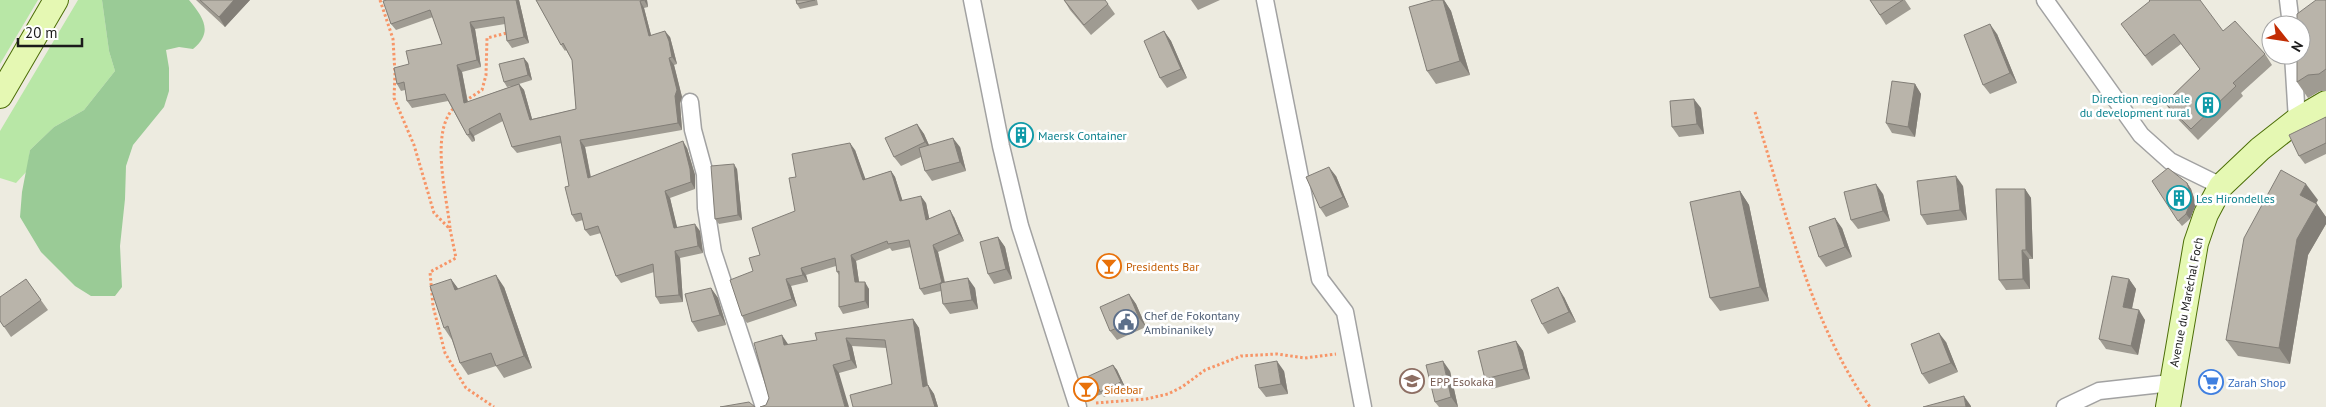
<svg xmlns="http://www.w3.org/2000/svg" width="2326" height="407" viewBox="0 0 2326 407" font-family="'PT Sans',sans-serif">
  <rect width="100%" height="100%" fill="#edebe0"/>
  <path fill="#b8e7a6" d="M0 0H38L0 64Z
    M78 0H102L109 51 115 71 84 110 54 127 30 150 27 171 16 183 0 178V131Z"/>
  <path fill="#9acb96" d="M102 0H189C203 17 214 32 193 49L179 47 166 50 169 68V91L164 107 133 145 126 166 125 199 120 246 122 287 115 296H91L75 286 41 252 20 217 22 192 30 150 54 127 84 110 115 71 109 51Z"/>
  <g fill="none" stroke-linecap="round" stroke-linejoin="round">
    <defs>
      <path id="street" d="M972 0 1001 146 1020 226 1078 407
        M1265 0 1320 279 1345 312 1363 407
        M2045 0 2141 135 2170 161 2221 186
        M2288 0 2291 25
        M2293 55 2297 120
        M690 102 693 130 705 174 706 208 713 252 764 407
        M2065 407 2099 391 2171 383"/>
      <path id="secondary" d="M0 96 56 0
        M2168 407 2196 243 2206 214 2221 186 2260 149 2297 120 2326 103"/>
    </defs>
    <use href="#street" stroke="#a2a2a2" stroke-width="19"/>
    <use href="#secondary" stroke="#4c6e07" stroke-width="26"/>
    <path stroke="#f79567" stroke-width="3" stroke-dasharray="2.5 2.5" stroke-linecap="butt" d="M380 0 393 39 395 74 394 98 414 145 434 213 450 229 456 258 430 272 433 306 445 353 466 388 494 407
      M465 101 482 90 486 75 487 38 507 33 508 31
      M1755 112C1787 213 1808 319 1870 407
      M450 228C447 197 429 130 455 107
      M1096 403 1146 399 1168 394 1182 387 1205 370 1241 356 1277 354 1305 358 1336 354"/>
    <use href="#street" stroke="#fff" stroke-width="16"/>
    <use href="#secondary" stroke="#e5f8b3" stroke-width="24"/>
  </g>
  <path fill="#9f9b92" d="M196 0H250L225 27Z
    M387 0H519L529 43 512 48 507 41 505 24 475 29 481 67 462 72 468 102 512 86 507 87 504 82 528 63 532 80 519 84 524 90 532 119 576 109 572 60 566 50 565 51 561 45 536 0H647L648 7 644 8 651 35 670 37 673 48 677 64 674 65 682 97 680 103 682 130 585 147 591 177 687 148 695 175V189L670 198 677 228 700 231 703 253 680 258 683 302 660 304 656 297 654 272 621 283 616 276 601 233 590 236 585 230 583 220 576 222 572 215 569 186 562 143 517 153 512 147 503 121 474 136 475 141 472 142 467 135 448 101 412 108 407 101 405 90 401 91 397 84 409 64 442 44 433 17 396 30 391 24Z
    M796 0H817L818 5 800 9 797 4Z
    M1064 0 1108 4 1115 14 1091 35 1070 10Z
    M1191 0H1220L1198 10Z
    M1434 0H1444L1451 11 1470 75 1436 84 1427 71Z
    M1870 0H1905L1911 9 1886 25Z
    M2326 0V91H2320L2308 98 2297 82Z
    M2150 2 2223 31 2265 54 2272 65 2241 93 2243 96 2198 140 2172 113 2165 103 2200 69 2181 44 2152 66 2128 34Z
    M1164 31 1171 41 1187 78 1167 88 1160 78Z
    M1997 34 2017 83 1990 94 1983 85Z
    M1915 84 1921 94 1915 137 1892 133 1886 123Z
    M1701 108 1704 134 1679 137 1672 127Z
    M2326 117V154L2305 164 2299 156Z
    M917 124 924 134 929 145 960 147 966 171 932 181 925 171 921 157 901 166 894 157Z
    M855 150 865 179 891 171 895 177 902 200 926 203 929 219 954 217 964 241 938 252 945 282 975 288 978 309 950 314 943 304 941 291 924 295 920 289 911 247 892 251 890 248 856 261 859 282 869 289V308L843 314 839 307V275L837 272 836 266 806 275 808 282 791 286 797 306 747 323 742 316 753 271 760 255 795 211 796 177Z
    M737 169 742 220 719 224 715 219Z
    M1336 176 1349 207 1326 217 1320 208Z
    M2187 183 2191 189 2196 204 2190 219 2182 226 2178 221Z
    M1963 186 1967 220 1927 225 1921 215Z
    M2025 189 2031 198 2033 259H2029L2030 289 2006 290 1999 280Z
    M1740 191 1749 205 1769 301 1720 311 1710 298Z
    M1883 194 1890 221 1858 229 1851 220Z
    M2318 200 2316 203 2326 217V224L2308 255 2290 364 2238 356 2226 340Z
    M1842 228 1852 257 1826 267 1819 257Z
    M998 237 1005 247 1012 279 994 284 988 274Z
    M26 279 48 310 11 337 0 321Z
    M451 279 458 289 504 287 532 368 504 378 496 366 468 375 460 363 452 340 444 328Z
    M2129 279 2136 289 2132 309 2145 320 2138 355 2106 349 2099 339Z
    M711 288 718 298 726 325 698 332 692 322Z
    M1129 294 1136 304 1146 327 1117 340 1110 331Z
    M1564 297 1576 322 1548 334 1542 324Z
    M913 319 919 328 928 385 934 394 938 407H853L892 384 887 348 852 346 857 368 839 373 766 405 769 398 788 344V345L817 340Z
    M1516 341 1523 351 1530 379 1492 389 1485 379Z
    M1946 342 1958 372 1929 384 1922 374Z
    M1113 365 1117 370 1125 387 1104 397 1102 394 1086 400 1083 395Z
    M1284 371 1288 394 1266 397 1259 388Z
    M1450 371 1458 407H1439L1435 402Z"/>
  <path fill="#827e77" d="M234 0H250L225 27 219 17Z
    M516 0H519L529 43 524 37Z
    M644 0H647L648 7Z
    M1443 0H1444L1451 11 1470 75 1460 61Z
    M640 1 644 8 653 43 649 36Z
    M470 22 475 29 481 67 477 60Z
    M1990 24 1997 34 2017 83 2010 73Z
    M665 31 670 37 677 64 672 57Z
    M1164 31 1171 41 1187 78 1181 69Z
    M524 58 528 63 532 80 528 75Z
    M669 58 674 65 682 97 680 103 682 130 678 123Z
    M457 65 462 72 469 110 464 103Z
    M519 84 524 90 534 126 530 120Z
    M1915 84 1921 94 1915 137 1908 127Z
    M1694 99 1701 108 1704 134 1697 124Z
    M917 124 924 134 932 152 925 142Z
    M469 129 474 136 475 141 470 134Z
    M953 138 960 147 966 171 960 162Z
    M580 140 585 147 592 185 588 178Z
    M683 141 687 148 695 175V189L691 182Z
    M850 143 855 150 868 186 863 180Z
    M734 164 737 169 742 220 738 215Z
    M1329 167 1336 176 1349 207 1343 197Z
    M891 171 895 177 905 208 900 201Z
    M1956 176 1963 186 1967 220 1960 210Z
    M2187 183 2191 189 2196 204 2190 219 2186 214Z
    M1876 184 1883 194 1890 221 1883 211Z
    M2306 184 2318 200 2312 211 2300 195Z
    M2025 189 2031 198 2033 259 2026 250Z
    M665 191 670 198 679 235 674 228Z
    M1740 191 1749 205 1769 301 1760 287Z
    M921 196 926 203 931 227 926 220Z
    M2317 204 2326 217V224L2308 255 2290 364 2279 348 2297 239Z
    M950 210 954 217 964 241 959 234Z
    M1835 218 1842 228 1852 257 1845 247Z
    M695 224 700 231 703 253 698 246Z
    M998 237 1005 247 1012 279 1006 269Z
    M933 245 938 252 946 290 942 283Z
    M2022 250 2029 259 2030 289 2023 279Z
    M675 251 680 258 683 302 679 295Z
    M851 255 856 261 860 289 855 282Z
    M801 268 806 275 808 282 803 275Z
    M496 275 504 287 532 368 524 356Z
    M968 278 975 288 978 309 972 300Z
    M451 279 460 291 455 290Z
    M786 279 791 286 797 306 792 299Z
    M2129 279 2136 289 2130 317 2123 307Z
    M865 282 869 289V308L865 301Z
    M1558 287 1564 297 1576 322 1569 312Z
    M711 288 718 298 726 325 720 315Z
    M1129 294 1136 304 1146 327 1139 318Z
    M2139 310 2145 320 2138 355 2131 346Z
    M913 319 919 328 929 396 923 387Z
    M1939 333 1946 342 1958 372 1951 363Z
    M782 335 788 344 790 354 784 345Z
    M846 338 852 346 857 368 851 360Z
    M1516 341 1523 351 1530 379 1524 369Z
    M1277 361 1284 371 1288 394 1281 384Z
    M1443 361 1450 371 1458 407 1451 397Z
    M833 365 839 373 849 407H845Z
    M1113 365 1117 370 1125 387 1121 382Z
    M928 385 934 394 938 407H935Z
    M1964 396 1971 406V407H1966Z"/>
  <path fill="#b9b4aa" stroke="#827e77" d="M200 0H234L219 17Z
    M387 0H516L524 37 507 41 504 17 470 22 477 60 457 65 464 103 519 84 530 120 576 109 572 60 563 43 561 45 536 0H644L640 1 649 36 665 31 669 41 672 57 669 58 677 90 675 96 678 123 580 140 588 178 683 141 690 169 691 182 665 191 674 228 695 224 698 246 675 251 679 295 656 297 653 264 616 276 598 226 585 230 581 213 572 215 565 187 569 186 560 136 512 147 500 113 469 129 470 134 467 135 445 94 407 101 404 82 397 84 394 68 409 64 406 51 442 44 430 10 391 24 383 1Z
    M796 0H815L797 4Z
    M1064 0H1105L1108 4 1084 25Z
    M1434 0H1443L1460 61 1427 71 1409 7Z
    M1870 0H1903L1880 15Z
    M2149 0H2200L2223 31 2235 21 2265 54 2233 83 2236 86 2191 129 2165 103 2200 69 2174 34 2145 56 2121 24 2150 1Z
    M2316 0H2326V69L2319 74 2308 75 2297 82V55H2301V25H2297V14Z
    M1990 24 2010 73 1983 85 1964 35Z
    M1164 31 1181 69 1160 78 1144 41Z
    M524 58 528 75 504 82 499 64Z
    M1892 81 1915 84 1908 127 1886 123Z
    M1694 99 1697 124 1672 127 1670 101Z
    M2326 117V143L2299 156 2289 135Z
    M917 124 925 142 894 157 885 138Z
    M953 138 960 162 925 171 919 148Z
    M850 143 863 180 891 171 900 201 921 196 926 220 950 210 959 234 933 245 942 283 920 289 909 240 888 244 887 241 851 255 855 282H865V301L839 307V271L837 272 835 258 801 268 803 275 786 279 792 299 742 316 730 280 753 271 749 258 760 255 752 228 795 211 789 178 796 177 792 154Z
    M734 164 738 215 715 219 711 166Z
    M1329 167 1343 197 1320 208 1306 177Z
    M2168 168 2187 183 2192 198 2186 214 2178 221 2152 181Z
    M2281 170 2306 184 2300 195 2317 204 2297 239 2279 348 2226 340 2244 238Z
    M1956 176 1960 210 1921 215 1917 181Z
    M1876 184 1883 211 1851 220 1844 192Z
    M1996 189H2025L2026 250H2022L2023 279 1999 280Z
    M1740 191 1760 287 1710 298 1690 202Z
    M1835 218 1845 247 1819 257 1809 227Z
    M998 237 1006 269 988 274 980 242Z
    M496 275 524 356 496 366 491 353 460 363 448 326 444 328 430 286 451 279 455 290Z
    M2112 276 2129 279 2123 307 2139 310 2131 346 2099 339Z
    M968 278 972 300 943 304 940 283Z
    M26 279 41 300 4 327 0 321V297Z
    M1558 287 1569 312 1542 324 1531 300Z
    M711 288 720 315 692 322 685 294Z
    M1129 294 1139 318 1110 331 1100 307Z
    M913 319 923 387 928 385 935 407H853L850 395 892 384 885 340 846 338 851 360 833 365 845 407H760L766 405 769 398 754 343 782 335 784 345 817 340 815 333Z
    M1939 333 1951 363 1922 374 1911 344Z
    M1516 341 1524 369 1485 379 1478 351Z
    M1277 361 1281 384 1259 388 1255 365Z
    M1443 361 1451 397 1435 402 1426 365Z
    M1113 365 1121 382 1100 392 1099 389 1083 395 1078 381Z
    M1964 396 1966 407H1923Z
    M749 402 755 407H720Z"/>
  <defs>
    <symbol id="building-ring" viewBox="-11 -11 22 22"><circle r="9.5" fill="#fff" stroke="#0f9aa8" stroke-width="1.5"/><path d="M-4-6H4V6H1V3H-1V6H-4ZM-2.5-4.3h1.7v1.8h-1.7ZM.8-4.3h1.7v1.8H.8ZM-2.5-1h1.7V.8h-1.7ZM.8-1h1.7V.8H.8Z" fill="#0f9aa8"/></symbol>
    <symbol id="bar-ring" viewBox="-11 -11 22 22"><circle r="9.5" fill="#fff" stroke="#e8710a" stroke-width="1.5"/><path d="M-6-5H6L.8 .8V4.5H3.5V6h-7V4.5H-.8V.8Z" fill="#e8710a"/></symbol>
    <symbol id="civic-ring" viewBox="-11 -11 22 22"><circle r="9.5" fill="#fff" stroke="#5c6f8a" stroke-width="1.5"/><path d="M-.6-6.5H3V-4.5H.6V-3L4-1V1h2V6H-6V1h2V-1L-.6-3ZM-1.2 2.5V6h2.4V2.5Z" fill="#5c6f8a"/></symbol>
    <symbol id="school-ring" viewBox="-11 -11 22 22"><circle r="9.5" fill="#fff" stroke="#8d6e63" stroke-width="1.5"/><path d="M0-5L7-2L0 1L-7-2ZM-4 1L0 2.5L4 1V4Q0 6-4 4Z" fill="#8d6e63"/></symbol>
    <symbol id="supermarket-ring" viewBox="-11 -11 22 22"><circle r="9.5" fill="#fff" stroke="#3f7fe0" stroke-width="1.5"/><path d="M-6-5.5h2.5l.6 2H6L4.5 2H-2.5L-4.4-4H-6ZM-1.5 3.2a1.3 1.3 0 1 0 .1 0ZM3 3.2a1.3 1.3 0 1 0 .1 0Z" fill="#3f7fe0"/></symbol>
  </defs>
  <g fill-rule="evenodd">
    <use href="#building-ring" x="2194" y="91" width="28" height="28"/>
    <use href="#building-ring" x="1007" y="121" width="28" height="28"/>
    <use href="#building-ring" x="2165" y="184" width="28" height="28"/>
    <use href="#bar-ring" x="1095" y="252" width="28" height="28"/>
    <use href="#civic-ring" x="1112" y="308" width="28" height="28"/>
    <use href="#school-ring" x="1398" y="367" width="28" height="28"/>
    <use href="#supermarket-ring" x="2197" y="368" width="28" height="28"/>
    <use href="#bar-ring" x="1072" y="375" width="28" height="28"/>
  </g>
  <g text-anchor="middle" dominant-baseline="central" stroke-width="5" stroke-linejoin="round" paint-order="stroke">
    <g font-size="12" fill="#0d838f" stroke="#fff" text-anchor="start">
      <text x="2190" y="98" text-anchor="end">Direction regionale<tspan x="2190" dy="14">du development rural</tspan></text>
      <text x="1038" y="135">Maersk Container</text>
      <text x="2196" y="198">Les Hirondelles</text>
    </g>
    <g font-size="12" fill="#c56008" stroke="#fff" text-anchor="start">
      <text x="1126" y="266">Presidents Bar</text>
      <text x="1104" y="389">Sidebar</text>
    </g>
    <g font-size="12" fill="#1b1b1b" stroke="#fff">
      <text transform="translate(2186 302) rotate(-79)">Avenue du Maréchal Foch</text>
    </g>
    <g font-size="12" fill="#4e5e75" stroke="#fff" text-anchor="start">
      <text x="1144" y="315">Chef de Fokontany<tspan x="1144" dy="14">Ambinanikely</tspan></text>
    </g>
    <g font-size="12" fill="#785e54" stroke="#fff" text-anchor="start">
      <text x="1430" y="381">EPP Esokaka</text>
    </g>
    <g font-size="12" fill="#366cbe" stroke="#fff" text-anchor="start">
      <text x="2228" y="382">Zarah Shop</text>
    </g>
  </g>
  <g transform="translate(2286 40) rotate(120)"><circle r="24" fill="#ffffff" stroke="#a4a4a4"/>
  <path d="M0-4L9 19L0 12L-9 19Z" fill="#c22d04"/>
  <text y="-8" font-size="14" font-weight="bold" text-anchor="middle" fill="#1b1b1b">N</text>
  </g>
  <path d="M18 38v8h64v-8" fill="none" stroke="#1b1b1b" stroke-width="2.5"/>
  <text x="25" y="38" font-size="15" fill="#1b1b1b" stroke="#ffffff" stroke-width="4" paint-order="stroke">20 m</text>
</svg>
